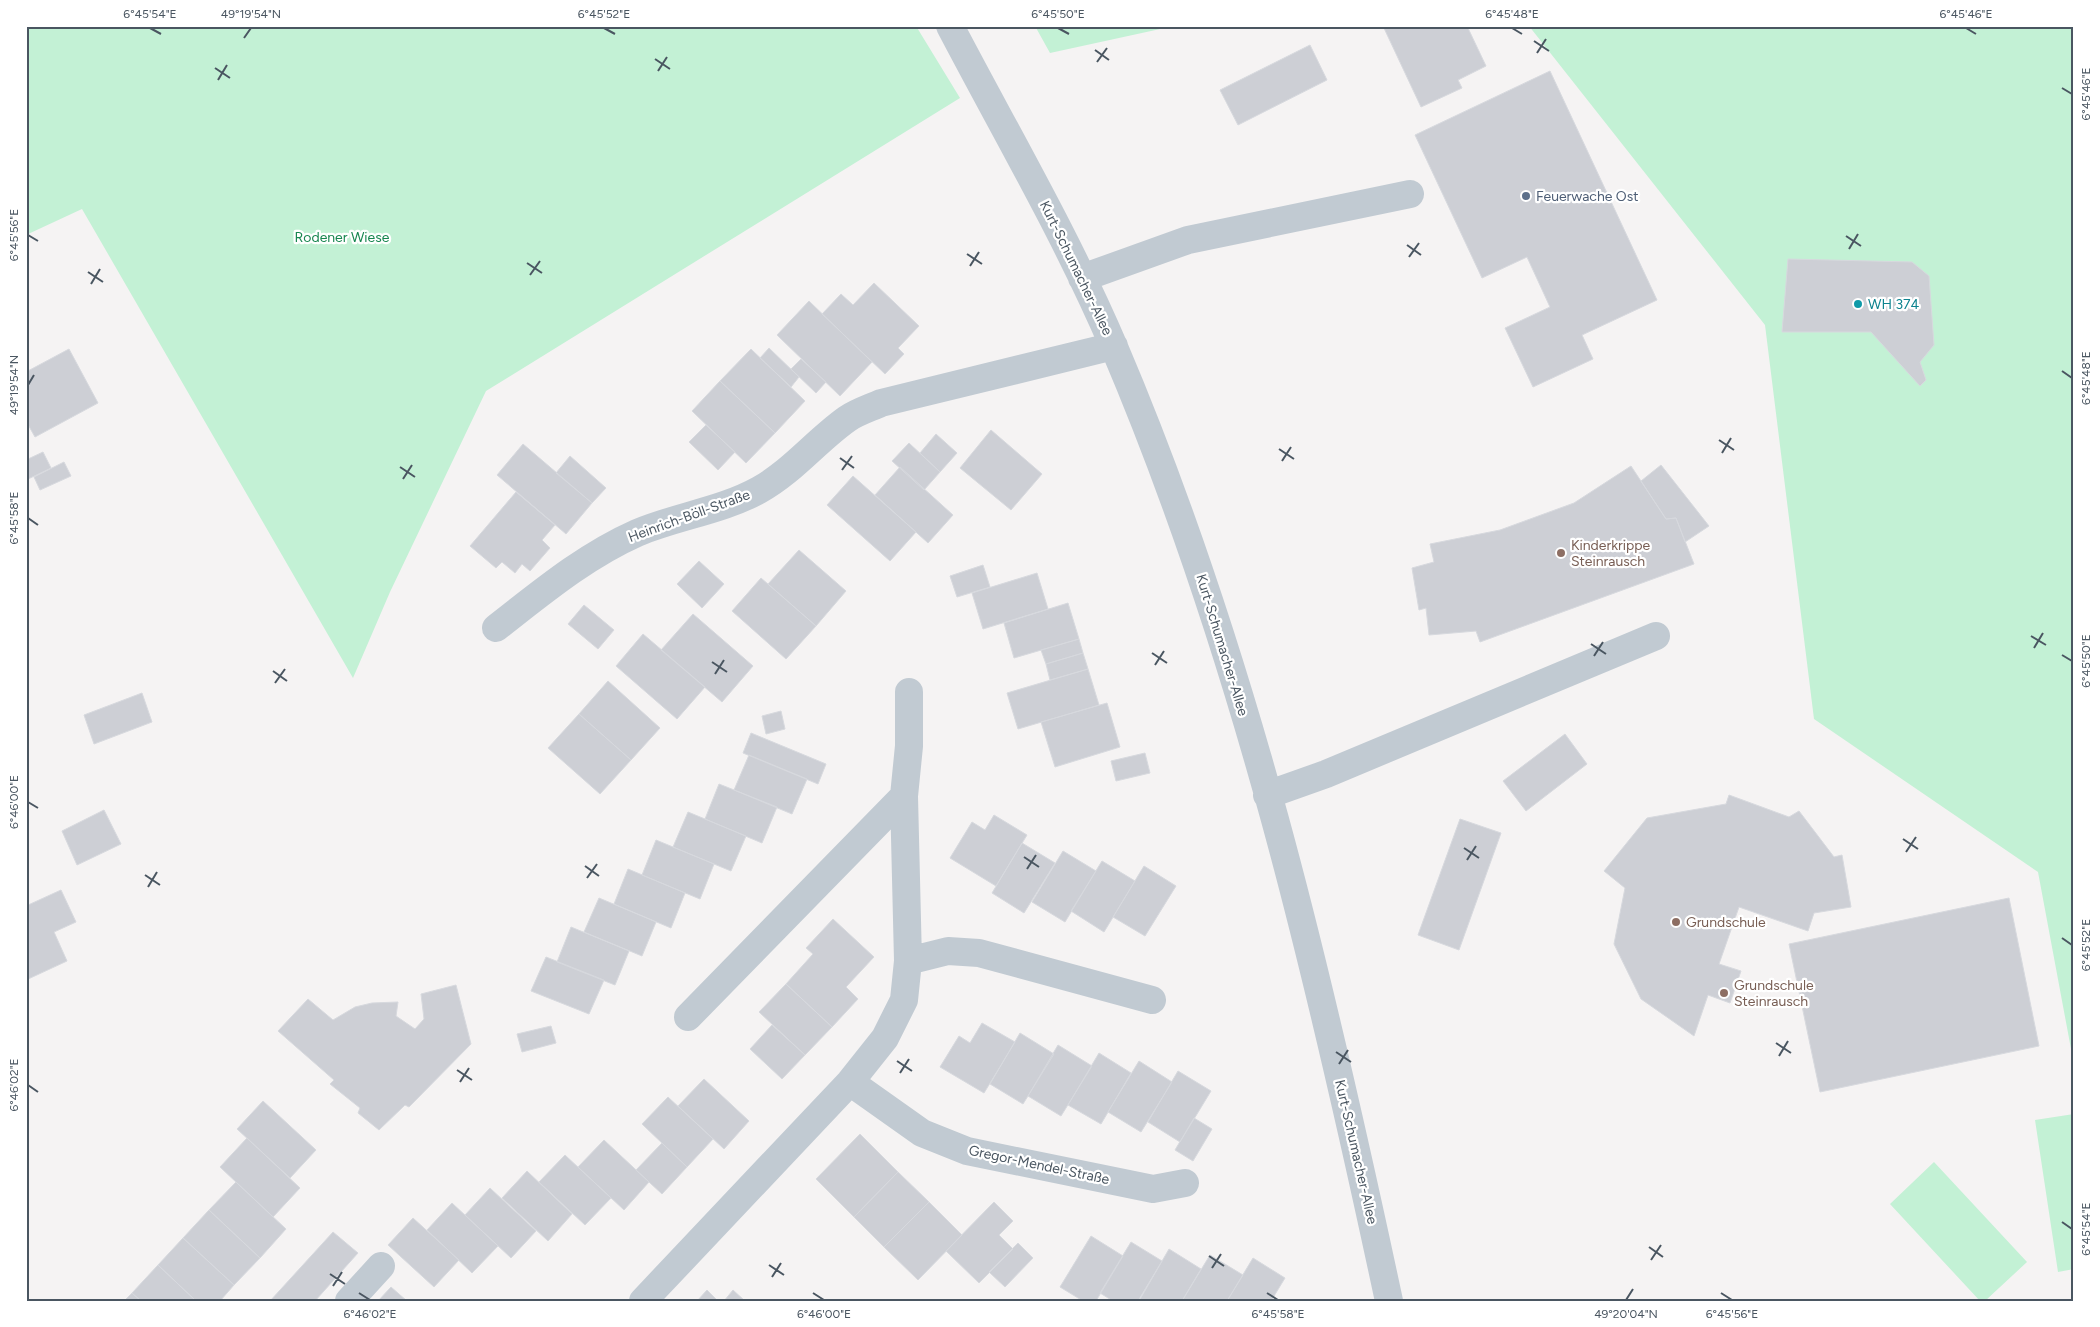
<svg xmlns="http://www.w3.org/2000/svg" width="2100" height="1327" viewBox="0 0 2100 1327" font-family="Figtree,sans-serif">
  <rect width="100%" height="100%" fill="#f5f3f3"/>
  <path fill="#c3f1d5" d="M26 26H916L960 98 486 391 390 592 353 678 82 209 26 235Z
    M1035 26H1174L1050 53Z
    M1529 26H2074V1065L2038 872 1814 719 1765 325Z
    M2074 1114V1269L2058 1272 2035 1120Z
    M1934 1162 2027 1262 1985 1301H1980L1890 1204Z"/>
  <path fill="#cdcfd5" stroke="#d7d9de" d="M1383 26H1467L1486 66 1458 80 1462 88 1421 107Z
    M1310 45 1327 80 1238 125 1220 90Z
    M1550 71 1657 300 1582 335 1593 359 1533 387 1505 328 1550 307 1527 257 1482 278 1415 135Z
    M1788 259 1912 262 1929 276 1934 345 1920 362 1926 380 1920 386 1871 332H1782Z
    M874 283 919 326 898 348 904 354 885 374 822 314 841 294 853 305Z
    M809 301 872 362 840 396 777 335Z
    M769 348 799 377 791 387 760 358Z
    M69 349 98 403 35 437 26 421V372Z
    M751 349 805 401 775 433 720 381Z
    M801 359 826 382 816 393 791 369Z
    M720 381 775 433 746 463 692 411Z
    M706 425 735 452 718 470 689 442Z
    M991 430 1042 474 1011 510 960 468Z
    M936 434 957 453 940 472 920 453Z
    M909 443 940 472 924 490 892 461Z
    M523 444 592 503 566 534 497 475Z
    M43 452 51 468 26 480V460Z
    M570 456 606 488 592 503 556 473Z
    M64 462 71 476 40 490 34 477Z
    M1661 465 1709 526 1685 542 1676 518 1666 519 1641 481Z
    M1631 466 1666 519 1676 518 1694 564 1480 642 1476 631 1429 635 1426 608 1419 610 1412 568 1434 562 1430 544 1500 530 1574 503Z
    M900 467 953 515 928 543 875 495Z
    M853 476 916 532 890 561 827 505Z
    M516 492 555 525 542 540 550 548 530 571 522 564 515 573 502 562 496 568 470 546Z
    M799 550 846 591 816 626 768 584Z
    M699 561 724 584 702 608 677 584Z
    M983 565 990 587 957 597 950 576Z
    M1037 573 1048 609 983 629 972 593Z
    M761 578 816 626 786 659 732 611Z
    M1068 603 1079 639 1014 658 1004 623Z
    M584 605 614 630 598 649 568 624Z
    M693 614 753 666 722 702 661 650Z
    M643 634 705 687 677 719 616 666Z
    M1079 639 1083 653 1046 664 1041 650Z
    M1083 653 1088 669 1050 680 1046 664Z
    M1088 669 1099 705 1018 729 1007 693Z
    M608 681 660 728 631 760 579 714Z
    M142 693 152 722 94 744 84 715Z
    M1107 703 1120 747 1055 767 1041 722Z
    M781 711 785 729 766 734 762 716Z
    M579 714 631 760 600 794 548 748Z
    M751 733 826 764 818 784 743 753Z
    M1565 734 1587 764 1526 811 1503 781Z
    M1145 753 1150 773 1116 781 1111 761Z
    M749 755 807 779 792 814 734 790Z
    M719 784 777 807 762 843 705 819Z
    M1729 795 1789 817 1799 811 1834 857 1842 855 1851 907 1814 913 1808 931 1739 907 1719 964 1741 971 1730 1003 1708 995 1694 1036 1641 999 1614 944 1625 888 1604 871 1647 818 1726 804Z
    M104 810 121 844 77 865 62 831Z
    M688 812 746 836 731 871 673 847Z
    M994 815 1027 835 996 886 950 858 972 822 985 830Z
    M1460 819 1501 833 1459 950 1418 935Z
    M656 840 714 864 700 899 642 875Z
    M1022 843 1055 863 1024 913 992 893Z
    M1063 851 1096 871 1065 922 1032 902Z
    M1102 861 1135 881 1104 932 1071 911Z
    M1144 866 1176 886 1145 936 1113 917Z
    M628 869 685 893 671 928 614 904Z
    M61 890 76 922 54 932 67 961 26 980V906Z
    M599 898 656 922 642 956 584 932Z
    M2009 898 2039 1046 1820 1092 1789 944Z
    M833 919 874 957 846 987 858 999 832 1027 786 984 813 954 806 948Z
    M571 927 629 951 615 985 557 962Z
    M546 957 604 980 589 1014 531 991Z
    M786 984 832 1027 805 1055 759 1012Z
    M456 985 471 1044 409 1107 405 1105 379 1130 358 1113 360 1108 330 1084 334 1080 278 1031 308 999 333 1020 355 1007 372 1003 398 1002 396 1016 415 1029 424 1019 421 994Z
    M982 1023 1015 1042 984 1093 940 1067 959 1036 970 1043Z
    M772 1025 805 1055 782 1079 750 1049Z
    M551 1026 556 1043 522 1052 517 1034Z
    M1020 1033 1054 1054 1023 1104 990 1084Z
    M1058 1045 1092 1066 1061 1116 1028 1096Z
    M1099 1053 1131 1073 1101 1124 1068 1105Z
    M1139 1061 1172 1082 1141 1132 1108 1112Z
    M1178 1071 1211 1091 1180 1142 1148 1122Z
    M704 1079 749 1121 724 1149 678 1106Z
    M668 1097 713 1139 687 1167 642 1124Z
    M263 1101 316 1150 290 1178 237 1129Z
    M1194 1118 1212 1129 1193 1161 1175 1150Z
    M860 1134 898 1172 854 1217 816 1179Z
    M247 1138 300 1188 273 1217 220 1167Z
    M604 1140 649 1182 624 1210 578 1167Z
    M662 1143 687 1167 662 1194 636 1170Z
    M565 1155 611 1198 585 1225 539 1182Z
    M527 1171 572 1214 548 1241 502 1198Z
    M898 1172 929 1202 884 1247 854 1217Z
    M236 1182 286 1229 260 1258 209 1210Z
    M490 1188 536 1231 511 1258 465 1215Z
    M929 1202 962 1235 918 1280 884 1247Z
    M994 1202 1013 1221 999 1235 1013 1249 979 1283 946 1251Z
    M452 1203 498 1246 472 1273 427 1230Z
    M209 1210 260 1258 234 1285 183 1238Z
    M413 1218 459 1260 434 1287 388 1245Z
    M333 1232 358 1253 315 1301H270Z
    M1091 1236 1123 1256 1096 1301H1083L1060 1287Z
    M183 1238 234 1285 220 1301H196L158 1265Z
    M1131 1242 1162 1261 1138 1301H1113L1100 1293Z
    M1018 1243 1033 1258 1005 1287 989 1272Z
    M1169 1249 1201 1269 1182 1301H1139Z
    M1210 1255 1243 1275 1227 1301H1182Z
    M1253 1258 1285 1278 1271 1301H1227Z
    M158 1265 196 1301H141L132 1293Z
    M391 1287 407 1301H378Z
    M707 1290 718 1301H697Z
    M733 1290 745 1301H724Z
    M132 1293 141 1301H124Z"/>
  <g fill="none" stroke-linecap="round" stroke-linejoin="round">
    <path stroke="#c1cad2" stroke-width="28" d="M950 26C1006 133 1067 237 1114 347 1244 652 1320 978 1389 1301
      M1082 278 1188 240 1410 194
      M496 628C541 593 585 556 637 533 677 516 721 511 759 490 793 471 816 441 847 419 857 412 870 408 881 403L1114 346
      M1267 795 1326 774 1656 636
      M908 961 948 951 979 953 1152 1000
      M688 1017 904 796
      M850 1082 922 1133 967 1151 1153 1189 1185 1183
      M349 1301 381 1266
      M643 1301 850 1082 885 1038 904 1000 908 961 904 796 909 746V692"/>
  </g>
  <path fill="none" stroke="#4a5661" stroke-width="2" d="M150 28 161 34M604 28 615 34M1058 28 1069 34M1512 28 1522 34M1966 28 1976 34M244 38 251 28M1534 41 1549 51M1095 50 1109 60M1537 53 1546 39M655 59 670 69M1097 62 1107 48M215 68 230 78M658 71 667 57M218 80 227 65M2062 88 2072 94M28 235 38 241M1846 236 1861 246M1407 245 1421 255M1849 249 1858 234M967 254 982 264M1409 257 1419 243M527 263 542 273M970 266 979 252M88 272 103 282M530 275 540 261M91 284 100 269M2062 371 2072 378M28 385 34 375M1719 440 1734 450M1279 449 1294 459M1722 453 1731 438M840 458 854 468M1282 461 1291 447M400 467 415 477M842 470 852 456M403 479 412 465M28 518 38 525M2031 636 2046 645M1591 644 1606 654M2034 648 2043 633M1152 653 1167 663M2062 655 2072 661M1594 656 1603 642M712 662 727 672M1155 665 1164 651M273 671 287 681M715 674 724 660M275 683 285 669M28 802 38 808M1903 839 1918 849M1464 848 1479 858M1906 852 1916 837M1024 857 1039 867M1467 860 1476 846M585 866 599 876M1027 869 1036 855M145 875 160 885M587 878 597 864M148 887 157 872M2062 938 2072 945M1776 1043 1791 1053M1336 1052 1351 1062M1779 1056 1788 1041M897 1061 912 1071M1339 1064 1348 1050M457 1070 472 1080M900 1073 909 1059M460 1082 469 1068M28 1085 38 1092M2062 1222 2072 1229M1649 1247 1663 1257M1209 1256 1224 1266M1651 1260 1661 1245M769 1265 784 1275M1212 1268 1221 1254M330 1274 345 1284M772 1277 781 1263M333 1286 342 1272M359 1293 370 1300M813 1293 824 1300M1267 1293 1278 1300M1721 1293 1732 1300M1626 1300 1633 1289"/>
  <circle fill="#5c6f8a" stroke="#fff" stroke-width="2" cx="1526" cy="196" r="5"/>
  <circle fill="#0f9aa8" stroke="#fff" stroke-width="2" cx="1858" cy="304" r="5"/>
  <g fill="#8d6e63" stroke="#fff" stroke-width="2">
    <circle cx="1561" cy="553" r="5"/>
    <circle cx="1676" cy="922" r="5"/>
    <circle cx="1724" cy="993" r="5"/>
  </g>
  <g text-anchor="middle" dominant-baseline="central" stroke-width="4.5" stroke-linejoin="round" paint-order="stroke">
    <g font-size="14" fill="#4e5e75" stroke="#fff" text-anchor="start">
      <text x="1536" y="196">Feuerwache Ost</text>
    </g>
    <g font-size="14" fill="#17864f" stroke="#fff">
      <text x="342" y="237">Rodener Wiese</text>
    </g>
    <g font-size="14" fill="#4a5661" stroke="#fff">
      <text transform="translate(1076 268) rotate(64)">Kurt-Schumacher-Allee</text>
      <text transform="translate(689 516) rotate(-20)">Heinrich-Böll-Straße</text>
      <text transform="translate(1222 645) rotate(73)">Kurt-Schumacher-Allee</text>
      <text transform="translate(1356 1152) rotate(77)">Kurt-Schumacher-Allee</text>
      <text transform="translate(1039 1165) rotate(12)">Gregor-Mendel-Straße</text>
    </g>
    <g font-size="14" fill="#0d838f" stroke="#fff" text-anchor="start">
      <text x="1868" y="304">WH 374</text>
    </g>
    <g font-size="14" fill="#785e54" stroke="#fff" text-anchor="start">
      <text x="1571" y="545">Kinderkrippe<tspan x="1571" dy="16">Steinrausch</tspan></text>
      <text x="1686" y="922">Grundschule</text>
      <text x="1734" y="985">Grundschule<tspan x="1734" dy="16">Steinrausch</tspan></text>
    </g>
  </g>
  <rect width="2100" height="1327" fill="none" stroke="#ffffff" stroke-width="55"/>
  <rect x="28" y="28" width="2044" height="1272" fill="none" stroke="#4a5661" stroke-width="2"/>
  <g font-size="12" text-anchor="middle" fill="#4a5661">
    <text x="150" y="18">6°45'54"E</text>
    <text x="251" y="18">49°19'54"N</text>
    <text x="604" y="18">6°45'52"E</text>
    <text x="1058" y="18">6°45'50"E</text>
    <text x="1512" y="18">6°45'48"E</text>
    <text x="1966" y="18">6°45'46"E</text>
    <text transform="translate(2086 94) rotate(-90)" y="4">6°45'46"E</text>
    <text transform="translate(14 235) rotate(-90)" y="4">6°45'56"E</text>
    <text transform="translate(2086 378) rotate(-90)" y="4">6°45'48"E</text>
    <text transform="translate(14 385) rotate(-90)" y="4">49°19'54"N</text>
    <text transform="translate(14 518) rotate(-90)" y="4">6°45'58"E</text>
    <text transform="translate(2086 661) rotate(-90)" y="4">6°45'50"E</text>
    <text transform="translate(14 802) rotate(-90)" y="4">6°46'00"E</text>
    <text transform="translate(2086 945) rotate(-90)" y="4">6°45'52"E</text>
    <text transform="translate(14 1085) rotate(-90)" y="4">6°46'02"E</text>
    <text transform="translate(2086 1229) rotate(-90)" y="4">6°45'54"E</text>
    <text x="370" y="1318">6°46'02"E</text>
    <text x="824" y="1318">6°46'00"E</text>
    <text x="1278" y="1318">6°45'58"E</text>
    <text x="1626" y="1318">49°20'04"N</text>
    <text x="1732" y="1318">6°45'56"E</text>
  </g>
</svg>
